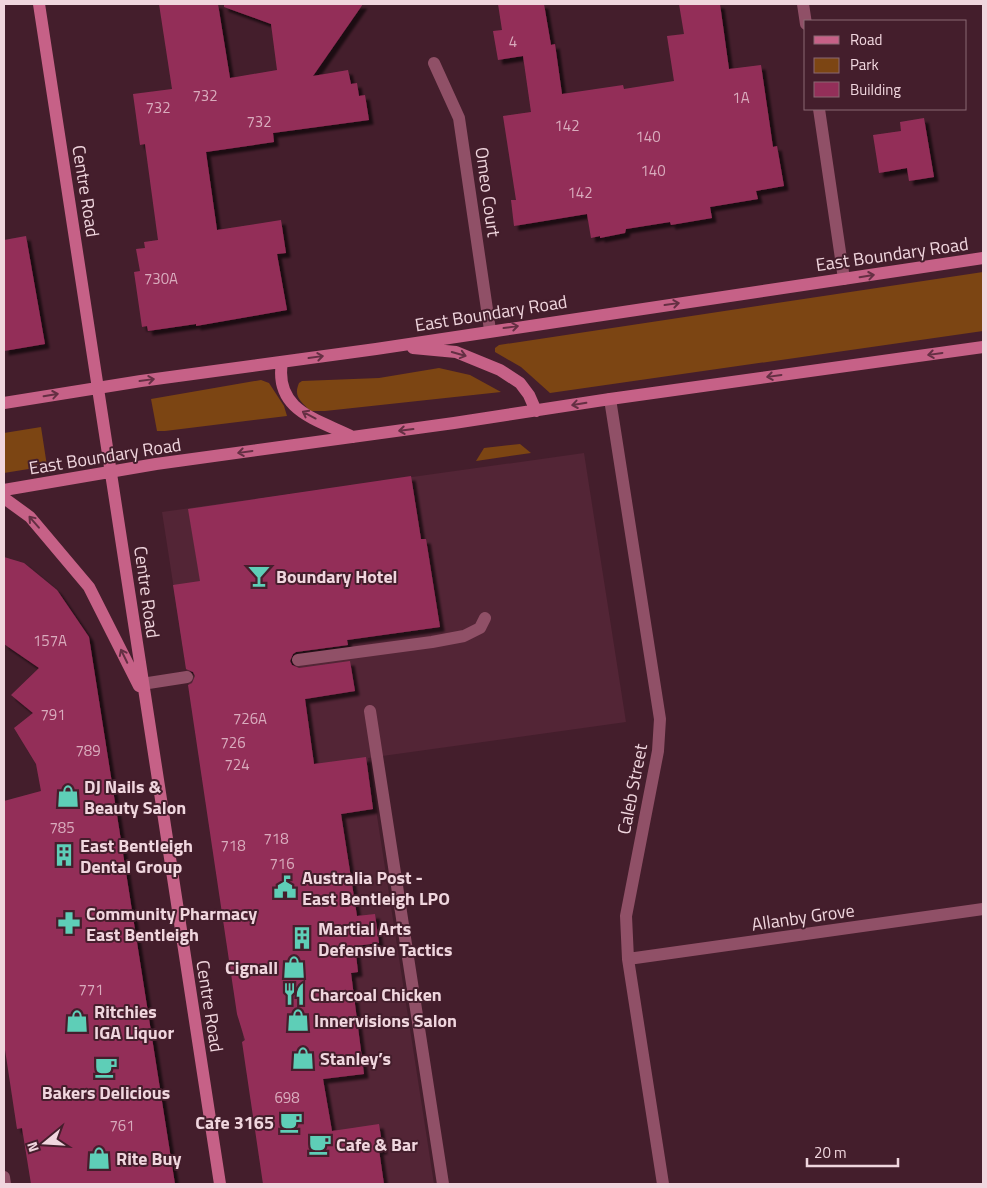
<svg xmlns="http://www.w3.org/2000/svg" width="987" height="1188" viewBox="0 0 987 1188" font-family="'Titillium Web',sans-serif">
  <defs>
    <filter id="shadow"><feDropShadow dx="4.5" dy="4.5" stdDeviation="1" flood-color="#0009"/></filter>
  </defs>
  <rect width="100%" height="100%" fill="#441e2c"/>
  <path fill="#532536" d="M584 453 626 722 368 758 434 1184H266L162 512Z"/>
  <path fill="#7c4513" d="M983 272V331L550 393 521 367 495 352V348L499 345Z
    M439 368 470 375 501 392 325 411H310C301 401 293 397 299 383L302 381 379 378Z
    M261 380 269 383 284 406 287 416 165 431H157L151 399Z
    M41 427 47 466 4 473V433Z
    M520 444 531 453 476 461 484 448Z"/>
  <path fill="#932f59" filter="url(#shadow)" d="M159 4H218L230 78 277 70 271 24 224 7V4H363L313 76 348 70 351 84 357 83 359 96 365 95 369 120 273 133 274 142 206 152 217 230 281 220 286 253 277 254 287 310 196 326V324L148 331 147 326 142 327 134 272 140 271 136 249 145 248 144 242 158 240 145 144 140 145 133 94 172 89Z
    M498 4H544L551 45 555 44 562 94 623 85 624 89 674 81 667 36 684 34 679 4H720L729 69 761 65 773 147 777 146 784 186 756 191 758 199 710 207 712 218 671 225 670 222 626 229 625 233 600 238V236L591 238 587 214 514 226 511 200H516L503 116 531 112 523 56 498 60 493 31 502 30Z
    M924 118 934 177 909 181 907 168 879 173 873 135 901 131 900 122Z
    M26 236 45 344 4 351V240Z
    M411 476 421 539H426L440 627 347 640 348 645 296 652 293 654 290 661 292 665 299 668 350 661 355 691 305 699 314 764 366 757 373 809 341 814 357 916 375 914 379 943 355 946 358 972 351 973 364 1074 323 1079 332 1131 379 1124 383 1150H379L384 1184H263L242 1042 245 1040 237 1014 188 685 192 683 195 676 193 672 186 669 173 585 200 581 188 509Z
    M4 557 24 563 57 590 89 637 175 1184H31L22 1128 17 1129 4 1043V801L41 791 36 764 14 728 33 713 11 695 39 668 4 644Z"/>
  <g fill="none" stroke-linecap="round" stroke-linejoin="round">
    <path stroke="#905067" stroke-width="12" d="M298 660 432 642 464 636 480 628 485 618
      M142 684 187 677
      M370 711 443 1184
      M4 1177 5 1184"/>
    <path stroke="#905067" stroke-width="12" d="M803 4 806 24
      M434 63 459 118 490 330
      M819 109 844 279
      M610 399 660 719 658 751 626 916 628 959 663 1184
      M628 959 983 909"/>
    <path stroke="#c66187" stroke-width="12" d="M39 4C101 397 158 791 220 1184
      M413 348 456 352 500 370 520 383 529 395 536 411
      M282 362C274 411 317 419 353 437
      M4 403 141 381 376 349 983 258
      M4 490 156 464 454 423 610 399 983 347
      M4 498 30 517 89 587 139 686"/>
  </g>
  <defs><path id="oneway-shaft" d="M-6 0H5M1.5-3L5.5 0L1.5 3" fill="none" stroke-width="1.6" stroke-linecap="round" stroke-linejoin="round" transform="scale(1.25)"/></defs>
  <g stroke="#642f43">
    <use href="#oneway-shaft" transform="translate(867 276) rotate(-9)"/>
    <use href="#oneway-shaft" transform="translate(672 304) rotate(-8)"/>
    <use href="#oneway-shaft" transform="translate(511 327) rotate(-8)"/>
    <use href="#oneway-shaft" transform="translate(459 354) rotate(16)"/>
    <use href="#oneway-shaft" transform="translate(935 354) rotate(172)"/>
    <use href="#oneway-shaft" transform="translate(316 357) rotate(-8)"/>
    <use href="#oneway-shaft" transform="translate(774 376) rotate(172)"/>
    <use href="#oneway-shaft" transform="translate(147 380) rotate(-8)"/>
    <use href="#oneway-shaft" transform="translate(51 395) rotate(-9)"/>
    <use href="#oneway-shaft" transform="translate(579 404) rotate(171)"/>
    <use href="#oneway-shaft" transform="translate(309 415) rotate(-152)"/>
    <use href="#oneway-shaft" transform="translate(406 430) rotate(173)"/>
    <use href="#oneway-shaft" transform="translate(245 452) rotate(172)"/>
    <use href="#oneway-shaft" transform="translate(34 522) rotate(-131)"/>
    <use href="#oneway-shaft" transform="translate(124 656) rotate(-116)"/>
  </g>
  <defs>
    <symbol id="bar-bare" viewBox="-9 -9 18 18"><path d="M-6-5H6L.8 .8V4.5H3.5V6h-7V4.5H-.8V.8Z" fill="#5eceb7" stroke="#441e2c" stroke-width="2.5" paint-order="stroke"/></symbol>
    <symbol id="shop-bare" viewBox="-9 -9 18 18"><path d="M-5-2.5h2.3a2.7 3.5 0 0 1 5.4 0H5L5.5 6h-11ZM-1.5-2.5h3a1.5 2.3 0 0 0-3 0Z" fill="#5eceb7" stroke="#441e2c" stroke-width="2.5" paint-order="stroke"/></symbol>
    <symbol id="building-bare" viewBox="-9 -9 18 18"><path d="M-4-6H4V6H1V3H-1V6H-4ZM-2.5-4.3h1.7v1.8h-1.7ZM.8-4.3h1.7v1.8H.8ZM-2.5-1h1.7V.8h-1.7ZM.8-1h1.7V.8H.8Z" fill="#5eceb7" stroke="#441e2c" stroke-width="2.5" paint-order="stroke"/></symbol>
    <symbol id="civic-bare" viewBox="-9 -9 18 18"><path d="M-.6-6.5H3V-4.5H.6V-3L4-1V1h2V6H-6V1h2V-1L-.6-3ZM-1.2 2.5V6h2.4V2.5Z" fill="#5eceb7" stroke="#441e2c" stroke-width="2.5" paint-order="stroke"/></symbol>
    <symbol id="pharmacy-bare" viewBox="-9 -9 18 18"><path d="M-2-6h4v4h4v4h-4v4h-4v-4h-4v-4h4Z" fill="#5eceb7" stroke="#441e2c" stroke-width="2.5" paint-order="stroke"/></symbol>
    <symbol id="restaurant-bare" viewBox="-9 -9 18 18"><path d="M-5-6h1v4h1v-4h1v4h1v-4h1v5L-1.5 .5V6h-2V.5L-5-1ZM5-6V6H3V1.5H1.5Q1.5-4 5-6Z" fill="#5eceb7" stroke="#441e2c" stroke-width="2.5" paint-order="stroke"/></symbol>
    <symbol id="cafe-bare" viewBox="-9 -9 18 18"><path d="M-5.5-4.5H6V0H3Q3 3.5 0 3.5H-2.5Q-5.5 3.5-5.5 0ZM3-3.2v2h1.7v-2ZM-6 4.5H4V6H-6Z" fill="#5eceb7" stroke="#441e2c" stroke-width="2.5" paint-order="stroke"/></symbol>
  </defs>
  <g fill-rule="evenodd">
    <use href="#bar-bare" x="243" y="560" width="32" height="32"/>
    <use href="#shop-bare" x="52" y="780" width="32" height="32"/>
    <use href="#building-bare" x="48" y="839" width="32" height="32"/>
    <use href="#civic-bare" x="269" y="871" width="32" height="32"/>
    <use href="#pharmacy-bare" x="53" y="907" width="32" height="32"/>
    <use href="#building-bare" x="286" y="922" width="32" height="32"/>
    <use href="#shop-bare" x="278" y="951" width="32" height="32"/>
    <use href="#restaurant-bare" x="278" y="978" width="32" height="32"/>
    <use href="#shop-bare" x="282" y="1004" width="32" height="32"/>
    <use href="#shop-bare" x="61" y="1005" width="32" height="32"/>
    <use href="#shop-bare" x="287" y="1042" width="32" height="32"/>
    <use href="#cafe-bare" x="90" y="1051" width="32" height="32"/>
    <use href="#cafe-bare" x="275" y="1106" width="32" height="32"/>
    <use href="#cafe-bare" x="304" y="1128" width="32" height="32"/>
    <use href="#shop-bare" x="83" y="1142" width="32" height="32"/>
  </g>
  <g text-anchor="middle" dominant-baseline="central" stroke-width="4" stroke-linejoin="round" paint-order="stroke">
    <g font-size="15" fill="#d9acbd">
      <text x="513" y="41">4</text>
      <text x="205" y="95">732</text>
      <text x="741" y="97">1A</text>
      <text x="158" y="107">732</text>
      <text x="259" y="121">732</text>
      <text x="567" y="125">142</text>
      <text x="648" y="136">140</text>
      <text x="653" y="170">140</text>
      <text x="580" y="192">142</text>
      <text x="161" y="278">730A</text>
      <text x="50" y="640">157A</text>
      <text x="53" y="714">791</text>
      <text x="250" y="718">726A</text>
      <text x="233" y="742">726</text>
      <text x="88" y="750">789</text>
      <text x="237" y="764">724</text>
      <text x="62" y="827">785</text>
      <text x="276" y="838">718</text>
      <text x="233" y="845">718</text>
      <text x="282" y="863">716</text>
      <text x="91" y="989">771</text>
      <text x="287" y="1097">698</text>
      <text x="122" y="1125">761</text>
    </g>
    <g font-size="18" fill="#f0d6de" stroke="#441e2c">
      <text transform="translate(86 191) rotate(81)">Centre Road</text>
      <text transform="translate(488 192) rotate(82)">Omeo Court</text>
      <text transform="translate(892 254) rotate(-8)">East Boundary Road</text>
      <text transform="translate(491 313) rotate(-9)">East Boundary Road</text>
      <text transform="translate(105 456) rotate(-9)">East Boundary Road</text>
      <text transform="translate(147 592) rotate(82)">Centre Road</text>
      <text transform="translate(632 789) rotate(-79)">Caleb Street</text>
      <text transform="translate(803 917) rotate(-8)">Allanby Grove</text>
      <text transform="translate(210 1006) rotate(81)">Centre Road</text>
    </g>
    <g font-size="18" font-weight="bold" fill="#f0d6de" stroke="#441e2c" text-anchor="start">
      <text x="276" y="576">Boundary Hotel</text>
      <text x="84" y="786">DJ Nails &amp;<tspan x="84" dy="21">Beauty Salon</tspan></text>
      <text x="80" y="845">East Bentleigh<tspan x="80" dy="21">Dental Group</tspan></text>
      <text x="302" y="877">Australia Post -<tspan x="302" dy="21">East Bentleigh LPO</tspan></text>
      <text x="86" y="913">Community Pharmacy<tspan x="86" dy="21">East Bentleigh</tspan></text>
      <text x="318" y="928">Martial Arts<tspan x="318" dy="21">Defensive Tactics</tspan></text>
      <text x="278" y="967" text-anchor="end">Cignall</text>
      <text x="310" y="994">Charcoal Chicken</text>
      <text x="94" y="1011">Ritchies<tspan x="94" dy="21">IGA Liquor</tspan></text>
      <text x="314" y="1020">Innervisions Salon</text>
      <text x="320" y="1058">Stanley’s</text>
      <text x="106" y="1092" text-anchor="middle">Bakers Delicious</text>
      <text x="274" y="1122" text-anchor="end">Cafe 3165</text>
      <text x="336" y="1144">Cafe &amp; Bar</text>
      <text x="116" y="1158">Rite Buy</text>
    </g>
  </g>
  <rect width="987" height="1188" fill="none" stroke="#f0d6de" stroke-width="10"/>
  <rect x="804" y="20" width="162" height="90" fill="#441e2c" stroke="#896873"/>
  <rect x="814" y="36" width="25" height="8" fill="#c66187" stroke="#896873"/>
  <text x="850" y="45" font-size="15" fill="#f0d6de">Road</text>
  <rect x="814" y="58" width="25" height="15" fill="#7c4513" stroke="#896873"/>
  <text x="850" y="70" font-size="15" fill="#f0d6de">Park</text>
  <rect x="814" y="82" width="25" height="15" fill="#932f59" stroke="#896873"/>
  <text x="850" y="95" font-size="15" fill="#f0d6de">Building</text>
  <g transform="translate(45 1143) rotate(252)" stroke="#441e2c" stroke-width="4" paint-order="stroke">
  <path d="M0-4L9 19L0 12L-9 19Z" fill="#f0d6de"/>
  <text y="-8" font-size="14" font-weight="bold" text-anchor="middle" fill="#f0d6de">N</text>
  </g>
  <path d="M807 1158v8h91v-8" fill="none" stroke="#f0d6de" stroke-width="2.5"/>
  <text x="814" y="1158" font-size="15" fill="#f0d6de" stroke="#441e2c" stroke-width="4" paint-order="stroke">20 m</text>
</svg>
